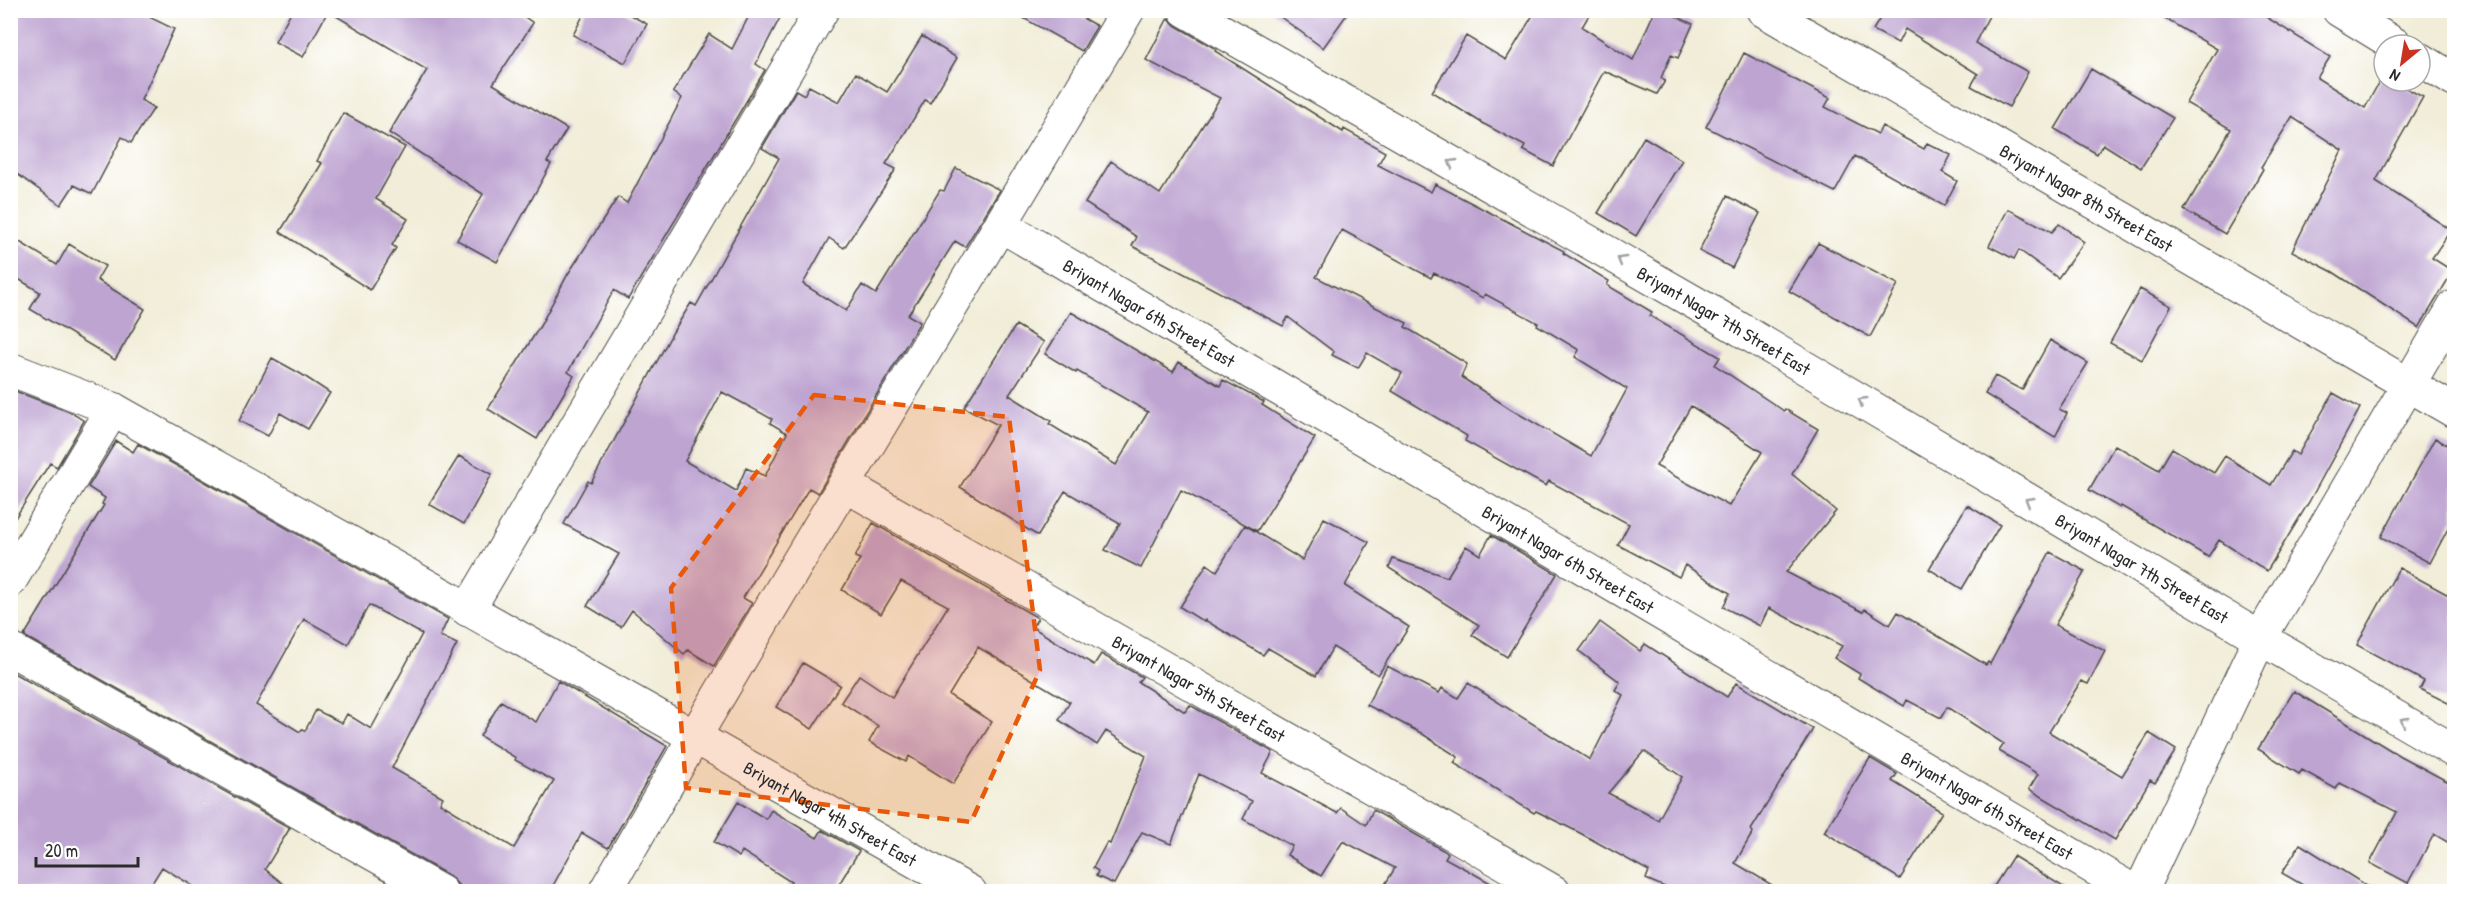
<svg xmlns="http://www.w3.org/2000/svg" width="2465" height="902" viewBox="0 0 2465 902" font-family="'Patrick Hand',sans-serif">
  <rect width="100%" height="100%" fill="#fff"/>
  <filter id="ink" filterUnits="userSpaceOnUse"><feTurbulence type="fractalNoise" baseFrequency=".0167" numOctaves="2"/><feDisplacementMap in="SourceGraphic" scale="12" xChannelSelector="R" yChannelSelector="G"/><feConvolveMatrix kernelMatrix="1 2 1 2 8 2 1 2 1" color-interpolation-filters="sRGB"/></filter>
  <filter id="wash" filterUnits="userSpaceOnUse"><feTurbulence type="fractalNoise" baseFrequency=".008" numOctaves="4" result="noise"/><feDisplacementMap in="SourceGraphic" scale="24" xChannelSelector="R" yChannelSelector="G"/><feGaussianBlur stdDeviation="1.35" result="paint"/><feColorMatrix in="noise" values="0 0 0 0 0 0 0 0 0 0 0 0 0 0 0 0 0 1.4 0 .05"/><feComposite in="paint" operator="in"/></filter>
  <g filter="url(#wash)">
    <rect width="100%" height="100%" fill="#f1edd8"/>
    <g id="blocks">
      <path fill="#bea4d1" fill-rule="evenodd" d="M10 10H135L174 29 141 100 154 108 131 143 122 137 92 194 74 185 61 205 10 169Z
        M292 10H515L533 23 493 84 567 129 547 162 551 164 497 262 457 240 483 194 389 133 427 70 328 11 303 57 275 42Z
        M586 10H621L647 24 625 63 573 35Z
        M752 10H784L756 64 765 70 628 299 614 290 568 372 574 376 537 439 488 409 540 326 568 274 618 197 627 203 682 98 673 92 709 34 732 49Z
        M1009 10H1068L1097 26 1082 51Z
        M1271 10H1350L1323 48Z
        M1536 10H1592L1582 27 1633 60 1655 10H1663L1693 24 1678 58 1671 55 1661 78 1665 81 1657 94 1604 71 1553 166 1523 150 1525 146 1482 123 1432 92 1466 36 1506 60Z
        M1875 10H1992L1975 43 2028 72 2009 107 1971 86 1978 74 1905 29 1898 43 1873 30 1882 15Z
        M2150 10H2255L2330 57 2317 78 2365 108 2383 75 2384 81H2393L2423 97 2376 181 2451 230 2432 258 2453 271 2419 328 2333 272 2292 251 2342 150 2292 117 2261 167 2263 169 2225 234 2184 210 2231 129 2186 103 2217 49Z
        M1168 18 1176 26 1216 49 1215 51 1343 132 1344 129 1385 152 1378 165 1431 192 1435 184 1564 251 1563 253 1609 281 1607 285 1652 312 1650 316 1720 357 1715 365 1784 411 1785 409 1818 429 1792 474 1836 511 1786 572 1863 612 1865 609 1890 625 1898 612 1986 665 1988 662 1990 664 2050 552 2085 571 2055 625 2105 651 2088 684 2081 681 2049 732 2122 776 2149 733 2176 750 2155 783 2150 780 2115 840 2029 789 2038 774 1999 751 2004 744 1947 707 1941 718 1907 700 1904 706 1858 678 1860 674 1834 658 1842 646 1769 608 1760 626 1723 607 1730 593 1685 565 1679 577 1618 545 1629 524 1549 481 1546 486 1465 441 1467 436 1392 391 1402 373 1367 353 1358 368 1332 355 1334 352 1288 317 1283 326 1132 246 1137 237 1085 203 1111 161 1160 194 1220 98 1146 60ZM1342 230 1431 278 1434 273 1483 298 1485 294 1538 323 1537 325 1579 350 1575 357 1627 389 1591 456 1512 410 1461 377 1467 364 1405 327 1407 323 1316 277ZM1691 406 1762 452 1729 506 1656 466Z
        M922 36 957 58 930 103 925 100 886 164 896 169 844 248 829 238 803 284 846 311 862 285 876 294 940 190 944 191 956 168 1000 190 965 247 955 241 908 315 920 322 818 493 809 488 743 598 752 603 714 666 688 650 684 654 632 610 621 627 587 606 619 554 564 524 588 481 591 483 673 332 691 303 696 306 779 158 762 148 796 90 804 95 809 86 839 102 856 73 887 92ZM722 392 772 419 770 423 787 433 765 476 746 468 736 491 685 461Z
        M1744 53 1830 98 1825 107 1878 134 1882 126 1924 149 1927 143 1951 155 1942 172 1957 181 1944 206 1855 156 1835 192 1706 127Z
        M2091 69 2173 118 2141 168 2103 144 2097 154 2055 129Z
        M343 113 405 147 376 199 408 219 392 245 396 248 370 290 280 232 322 163 317 161Z
        M1644 137 1682 160 1636 236 1598 213Z
        M1727 196 1760 213 1732 268 1699 251Z
        M2008 209 2052 232 2059 224 2084 242 2058 278 2019 250 2014 259 1989 246Z
        M10 236 57 265 69 244 105 266 97 280 145 309 115 360 30 309 40 292 10 274Z
        M1818 243 1898 284 1870 337 1789 291Z
        M2140 289 2171 306 2142 360 2110 343Z
        M1071 312 1173 372 1179 362 1220 386 1223 380 1264 402 1262 405 1315 438 1257 531 1181 490 1141 568 1105 550 1120 523 1065 491 1038 536 960 487 998 425 964 407 1016 325 1044 342 1009 395 1051 421 1049 424 1116 465 1148 412 1077 371 1076 373 1045 354Z
        M2050 340 2088 363 2059 409 2067 413 2055 437 1985 394 1995 376 2022 390Z
        M272 358 301 374 330 393 308 429 280 413 268 436 239 421Z
        M10 389 72 413 84 421 57 467 50 463 10 526Z
        M2333 393 2360 408 2309 502 2267 571 2219 540 2208 557 2121 506 2120 508 2089 490 2115 445 2159 470 2172 448 2214 473 2225 456 2271 485 2292 451 2298 455Z
        M2435 438 2454 449V517L2430 563 2381 537Z
        M116 441 133 452 138 444 448 619 440 636 457 644 392 768 443 797 440 803 514 848 554 781 515 760 516 758 480 736 501 701 536 722 558 681 667 746 608 848 582 833 550 891H468L458 885 450 876 24 636 104 505 102 504 105 498 88 487ZM369 605 422 634 371 729 347 714 342 723 316 710 305 731 302 729 300 732 256 705 304 619 348 644Z
        M459 456 492 474 464 524 429 504Z
        M1967 505 2000 525 1962 589 1929 569Z
        M1324 518 1369 542 1345 586 1409 627 1378 675 1333 647 1316 676 1268 648 1263 655 1205 620 1204 622 1180 607 1207 564 1217 571 1245 525 1302 560Z
        M873 523 1038 618 1032 627 1094 665 1101 654 1142 677 1138 682 1185 712 1190 705 1273 752 1262 773 1337 813 1341 808 1366 825 1373 810 1448 853 1445 858 1505 891H1381L1395 868 1343 841 1321 876 1287 855 1292 846 1243 819 1252 801 1199 774 1171 844 1142 832 1114 884 1096 876 1098 871 1093 868 1107 842 1110 844 1146 756 1106 731 1097 745 1059 720 1070 702 978 647 949 695 992 722 953 784 909 756 906 762 869 742 878 726 841 702 859 675 892 697 948 606 901 581 881 614 842 590 860 559 855 557Z
        M1491 535 1557 574 1507 657 1472 635 1479 625 1389 568 1393 559 1447 577 1466 546 1480 555Z
        M2399 568 2454 598V706L2420 689 2424 681 2357 645Z
        M1600 622 1640 651 1645 644 1727 697 1736 683 1813 729 1751 830 1753 832 1735 863 1782 891H1674L1646 879 1649 871 1580 833 1536 811 1534 813 1454 763 1458 757 1421 733 1367 705 1387 666 1439 693 1442 688 1458 698 1468 683 1590 760 1623 695 1615 690 1620 682 1579 651ZM1644 751 1682 777 1658 820 1608 793Z
        M803 663 840 685 812 729 776 707Z
        M10 671 290 828 265 869 292 891H201L162 867 147 891H10Z
        M2294 691 2400 756 2454 785V846L2434 834 2408 883 2370 863 2397 812 2340 783 2336 789 2302 770 2299 774 2258 749Z
        M1870 758 1897 774 1892 781 1942 812 1900 879 1824 832Z
        M738 802 766 819 771 810 817 838 822 830 859 851 835 891H785L791 882 742 851 739 857 714 842Z
        M2300 844 2375 891H2313L2282 873Z
        M2013 856 2070 891H1991Z"/>
    </g>
  </g>
  <g filter="url(#ink)">
    <use href="#blocks" fill-opacity="0" stroke="#494845" stroke-width="1.5"/>
    <g fill="none" stroke-linecap="round" stroke-linejoin="round">
      <defs>
        <g id="minor">
          <path id="s1" d="M1185 10 1718 316 2260 638 2454 751"/>
          <path id="s2" d="M1763 10 2454 411"/>
          <path d="M2339 10 2396 45"/>
          <path d="M2420 59 2454 80"/>
          <path id="s3" d="M1002 226 2135 892"/>
          <path id="s4" d="M10 369 113 409 970 892"/>
          <path id="s5" d="M845 485 1554 892"/>
          <path d="M10 581 113 409"/>
          <path d="M468 610 822 10"/>
          <path d="M10 649 441 892"/>
          <path d="M605 892C774 595 955 305 1128 10"/>
          <path d="M2140 892 2260 638 2454 307"/>
        </g>
      </defs>
      <use href="#minor" stroke="#494845" stroke-width="35"/>
      <use href="#minor" stroke="#fff" stroke-width="33"/>
    </g>
    <defs><path id="oneway-chevron" d="M-2-3.5L2.5 0L-2 3.5" fill="none" stroke-width="1.6" stroke-linecap="round" stroke-linejoin="round" transform="scale(1.5)"/></defs>
    <g stroke="#a0a0a0">
      <use href="#oneway-chevron" transform="translate(1452 163) rotate(-150)"/>
      <use href="#oneway-chevron" transform="translate(1621 260) rotate(-150)"/>
      <use href="#oneway-chevron" transform="translate(1862 401) rotate(-149)"/>
      <use href="#oneway-chevron" transform="translate(2029 501) rotate(-149)"/>
      <use href="#oneway-chevron" transform="translate(2404 721) rotate(-150)"/>
    </g>
  </g>
  <path fill="#e8590c" fill-opacity="0.2" stroke="#e8590c" stroke-width="4.5" stroke-dasharray="12 8" stroke-linejoin="round" d="M814 395 1009 417 1040 670 971 822 686 788 671 588Z"/>
  <g text-anchor="middle" dominant-baseline="central" stroke-width="5" stroke-linejoin="round" paint-order="stroke">
    <g font-size="18" fill="#2b2b2b" stroke="#fff">
      <text stroke="none"><textPath href="#s2" startOffset="374">Briyant Nagar 8th Street East</textPath></text>
      <text stroke="none"><textPath href="#s3" startOffset="171">Briyant Nagar 6th Street East</textPath></text>
      <text stroke="none"><textPath href="#s1" startOffset="622">Briyant Nagar 7th Street East</textPath></text>
      <text stroke="none"><textPath href="#s3" startOffset="657">Briyant Nagar 6th Street East</textPath></text>
      <text stroke="none"><textPath href="#s1" startOffset="1108">Briyant Nagar 7th Street East</textPath></text>
      <text stroke="none"><textPath href="#s5" startOffset="408">Briyant Nagar 5th Street East</textPath></text>
      <text stroke="none"><textPath href="#s3" startOffset="1143">Briyant Nagar 6th Street East</textPath></text>
      <text stroke="none"><textPath href="#s4" startOffset="934">Briyant Nagar 4th Street East</textPath></text>
    </g>
  </g>
  <rect width="2465" height="902" fill="none" stroke="#fff" stroke-width="36"/>
  <g transform="translate(2402 63) rotate(210)"><circle r="28" fill="#ffffff" stroke="#aaaaaa" stroke-width="1.5"/>
  <path d="M0-4.5L10 22L0 15L-10 22Z" fill="#c8321e"/>
  <text y="-9" font-size="16" font-weight="bold" text-anchor="middle" fill="#2b2b2b">N</text>
  </g>
  <path d="M36 857v9h102v-9" fill="none" stroke="#2b2b2b" stroke-width="3"/>
  <text x="45" y="857" font-size="18" fill="#2b2b2b" stroke="#ffffff" stroke-width="4.5" paint-order="stroke">20 m</text>
</svg>
